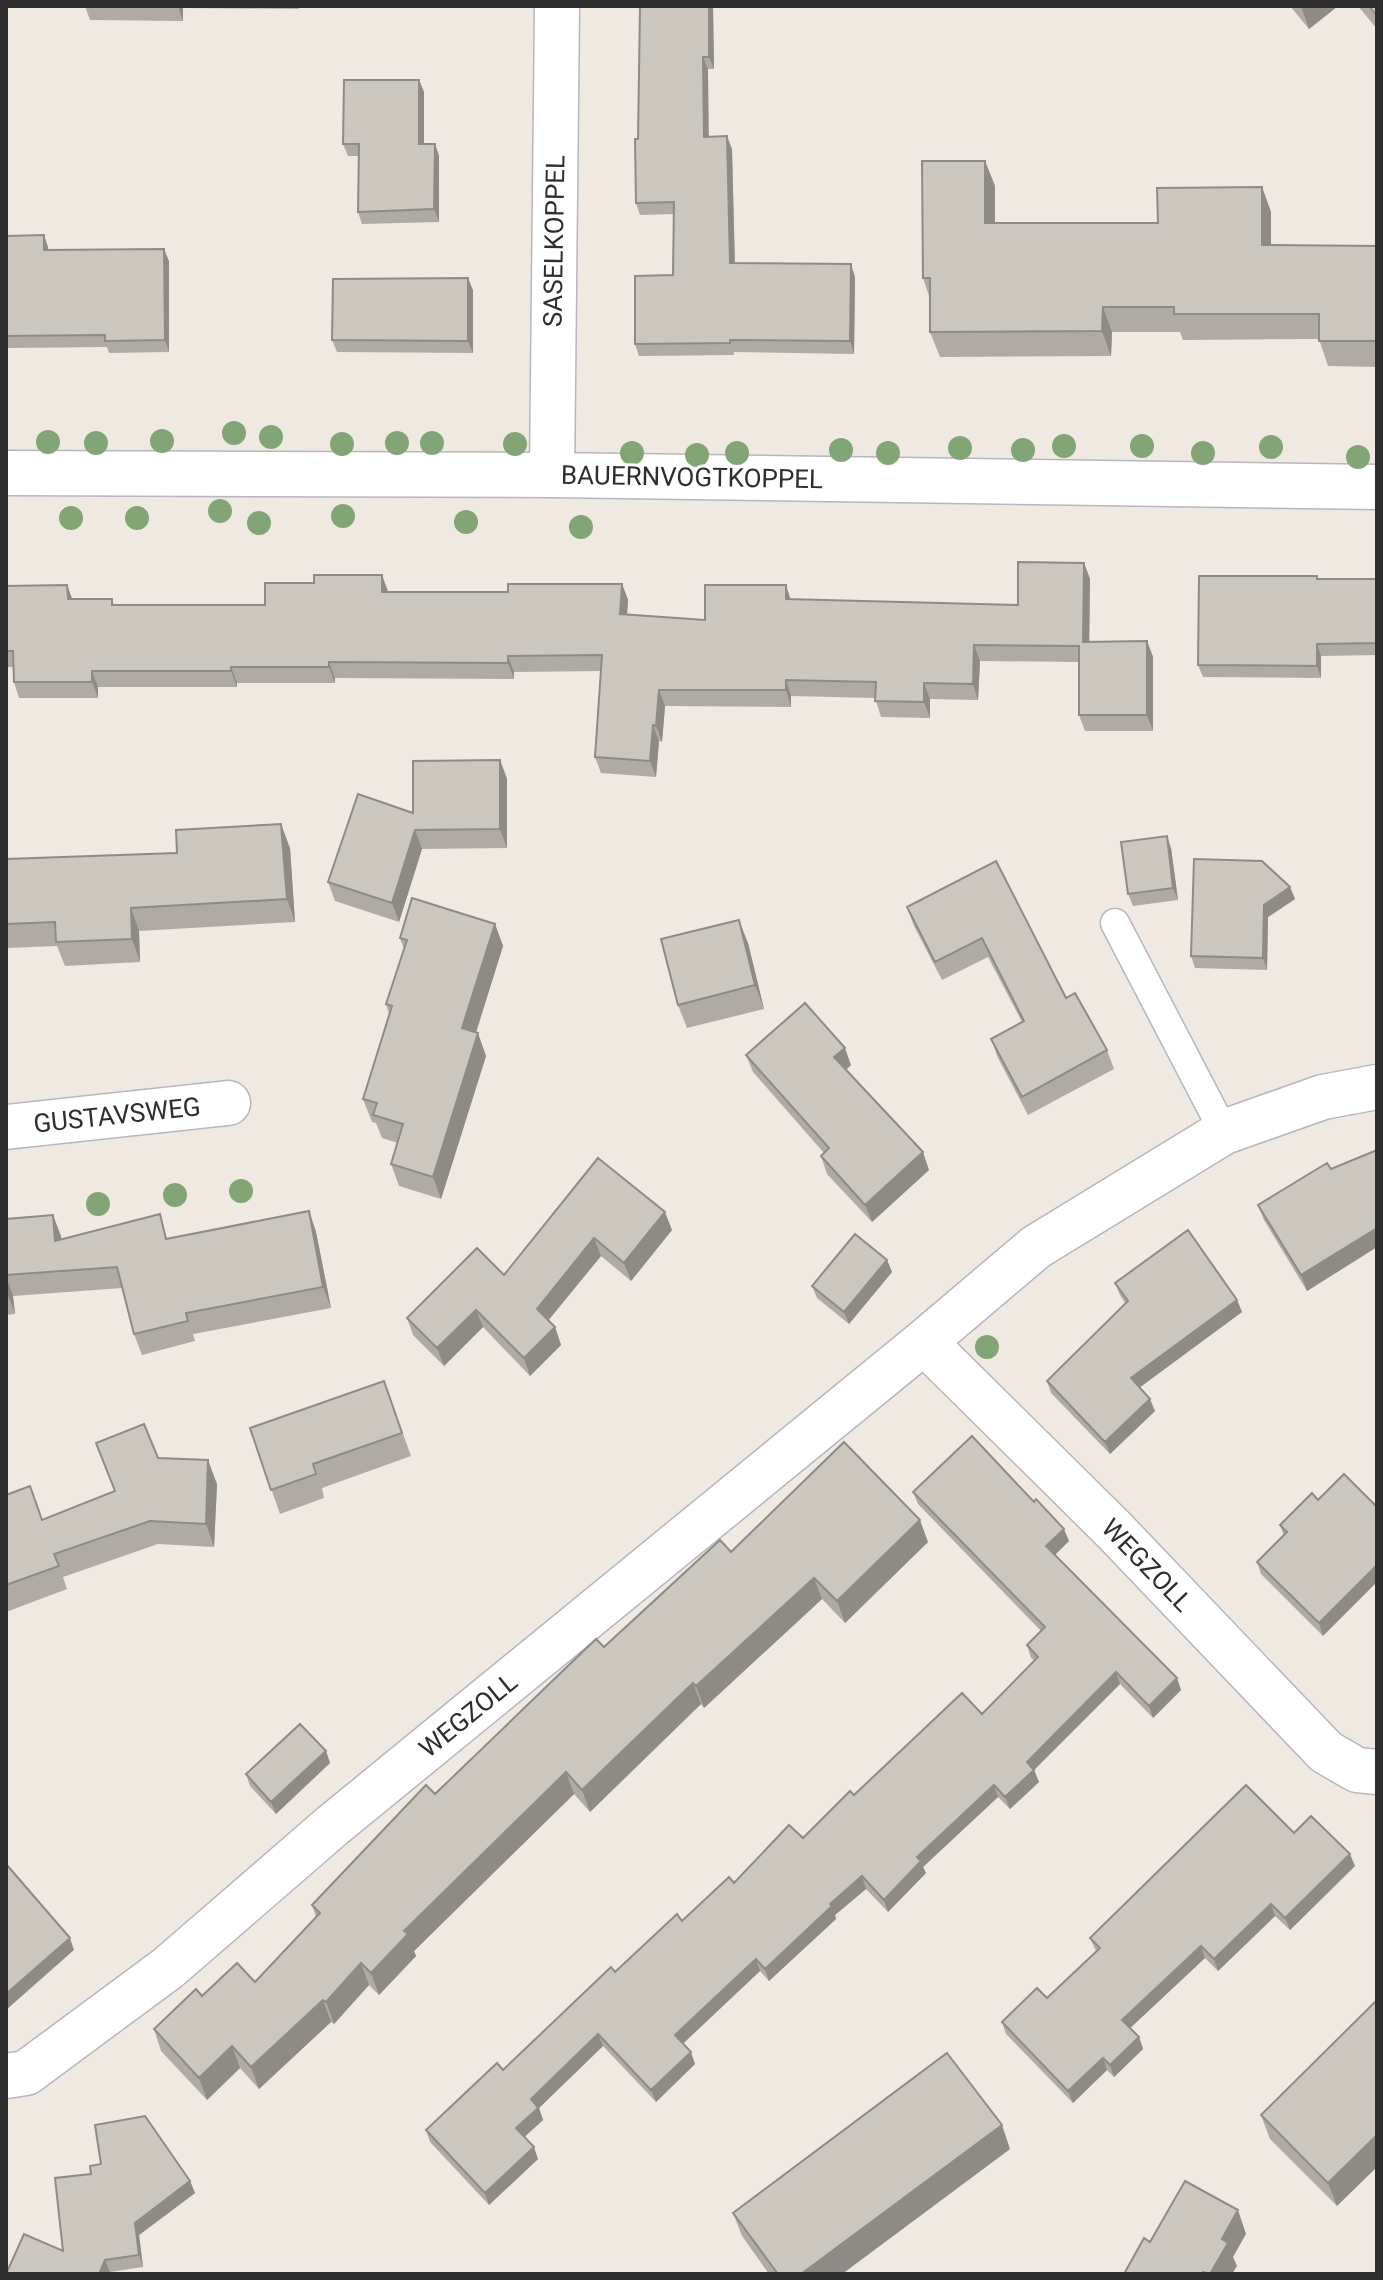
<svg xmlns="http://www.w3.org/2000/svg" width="1383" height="2280" viewBox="0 0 1383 2280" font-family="Roboto,sans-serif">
  <rect width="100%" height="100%" fill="#efe9e1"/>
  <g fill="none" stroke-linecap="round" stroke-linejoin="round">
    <defs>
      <path id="service" d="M1115 923 1224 1132"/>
      <path id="minor" d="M6 473 552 475 1377 487
        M552 475 557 6
        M6 1127 228 1103
        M924 1342 1115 1531 1326 1752 1357 1770 1377 1772
        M6 2076 26 2073 168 1968 332 1826 924 1342 1036 1247 1224 1132 1323 1097 1377 1087"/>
    </defs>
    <use href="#service" stroke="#b4b6c1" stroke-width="31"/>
    <use href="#minor" stroke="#b4b6c1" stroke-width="47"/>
    <use href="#service" stroke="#fff" stroke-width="28"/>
    <use href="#minor" stroke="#fff" stroke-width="44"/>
  </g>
  <g fill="#82a575">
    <circle cx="234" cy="433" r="12"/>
    <circle cx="271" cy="437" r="12"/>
    <circle cx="162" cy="441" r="12"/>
    <circle cx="48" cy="442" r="12"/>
    <circle cx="96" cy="443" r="12"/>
    <circle cx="397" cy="443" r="12"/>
    <circle cx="432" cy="443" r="12"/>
    <circle cx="342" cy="444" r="12"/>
    <circle cx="515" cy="444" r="12"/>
    <circle cx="1064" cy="446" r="12"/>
    <circle cx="1142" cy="446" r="12"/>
    <circle cx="1271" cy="447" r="12"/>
    <circle cx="960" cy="448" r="12"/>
    <circle cx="841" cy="450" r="12"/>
    <circle cx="1023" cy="450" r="12"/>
    <circle cx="632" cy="453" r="12"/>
    <circle cx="737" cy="453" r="12"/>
    <circle cx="888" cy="453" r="12"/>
    <circle cx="1203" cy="453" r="12"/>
    <circle cx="697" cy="455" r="12"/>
    <circle cx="1358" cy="457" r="12"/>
    <circle cx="220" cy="511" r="12"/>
    <circle cx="343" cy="516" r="12"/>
    <circle cx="71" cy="518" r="12"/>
    <circle cx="137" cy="518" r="12"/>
    <circle cx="466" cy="522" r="12"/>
    <circle cx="259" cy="523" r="12"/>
    <circle cx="581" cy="527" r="12"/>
    <circle cx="241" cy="1191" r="12"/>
    <circle cx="175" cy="1195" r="12"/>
    <circle cx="98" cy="1204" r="12"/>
    <circle cx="987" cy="1347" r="12"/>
  </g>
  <path fill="#afaba4" d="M85 6H299V9L183 8V21L90 20Z
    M403 6H460V8H403Z
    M713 6 714 69H708V137L732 149 735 263 855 277 854 354 734 352V355L639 356 635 344 673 275 674 214 640 215 636 203 638 139Z
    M1290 6H1338L1309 29Z
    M1358 6H1377V29Z
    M419 80 424 92V144H435L439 156V222L362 224 358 212 359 156H348L343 144Z
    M985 161 995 186V223H1158L1262 187 1271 212V245L1377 246V367L1328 366 1319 339 1183 340 1180 332H1112L1111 356 940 357 930 332V299L923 278Z
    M44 235 48 250 169 261V352L109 353 107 347 6 348V236Z
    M473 290V353L337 352 332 340Z
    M1084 563 1090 579 1089 642 1147 641 1153 657V731H1085L1079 715V662L980 661 978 700 930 699V718L881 717 875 698 791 696V707L665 706 662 742 659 741 656 777 601 773 595 757 601 671 514 672V679L335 678V683H237V687H98V698H19L14 682 13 667H7L6 664V586L67 585 72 599H112L114 605H265L388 591V592H508L622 584 628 600 627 614 705 620 786 585 791 600 1018 605Z
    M1317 576 1319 579H1377V655L1321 656V678L1203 677 1198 665Z
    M500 760 507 779V848L422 849 399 922 335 901 328 882 413 813Z
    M290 848 295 922 139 931 140 962 65 966 57 946 6 948V859Z
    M1171 848 1178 900 1133 906 1128 894Z
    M996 861 1066 998 1107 1050 1114 1069 1028 1115 998 1058 991 1039 1022 1022 988 957 942 980 914 926 907 907Z
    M1290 887 1295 899 1268 917 1267 970 1195 968 1191 956Z
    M495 924 503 946 476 1033 486 1056 441 1199 399 1186 391 1164 398 1143 382 1138 376 1123 372 1122 363 1099 389 1014 386 1004 404 949 400 938Z
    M748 943 764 1009 687 1028 678 1005Z
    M746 1055 851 1065 846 1070 929 1170 872 1222 827 1174 821 1156 824 1153 753 1072Z
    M1377 1150V1247L1307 1291 1264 1220 1258 1205 1331 1169Z
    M598 1158 672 1230 631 1281 601 1256 548 1320 555 1327 561 1345 530 1376 483 1327 444 1366 413 1335 407 1318 504 1275Z
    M309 1211 316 1232 331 1308 193 1334 195 1341 142 1355 134 1334 122 1288 13 1296 15 1314 6 1315V1219L61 1236V1239L168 1238Z
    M887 1260 892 1272 849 1324 817 1298 812 1286Z
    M1115 1283 1237 1300 1242 1312 1139 1387 1155 1411 1110 1454 1051 1393 1047 1381 1126 1304 1120 1295Z
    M384 1381 411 1456 322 1488 324 1498 280 1514 250 1428Z
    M158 1458 217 1484 214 1547 158 1544 63 1577 67 1589 6 1612V1495L42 1520 115 1491Z
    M913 1492 1069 1541 1054 1555 1177 1678 1181 1690 1153 1718 1120 1684 1034 1770 1039 1782 1010 1809 998 1797 923 1867 926 1873 888 1912 866 1889 835 1915 836 1919 769 1981 760 1971 683 2044 695 2064 656 2102 603 2046 539 2108 543 2120 524 2137 538 2159 489 2205 430 2142 426 2130 503 2070 615 1972 682 1921 734 1883 803 1838 854 1795 982 1714 1034 1660 1031 1658 1027 1645 1041 1631 918 1504Z
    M1318 1500 1323 1636 1261 1574 1257 1562 1284 1536 1280 1525Z
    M928 1542 845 1623 822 1599 704 1708 701 1704 590 1812 574 1794 414 1951 416 1956 379 1995 369 1985 334 2024 331 2022 259 2089 240 2068 207 2100 161 2051 154 2029 202 1996 255 1982 316 1917 312 1905 435 1794 604 1647 731 1552Z
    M326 1751 330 1763 276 1814 250 1786 246 1774Z
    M1294 1833 1355 1866 1290 1930 1275 1916 1218 1971 1205 1958 1130 2028 1139 2037 1143 2049 1114 2077 1107 2070 1073 2103 1006 2034 1002 2022 1047 1998 1096 1951 1090 1938Z
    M1377 2000 1337 2206 1270 2139 1261 2115Z
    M1010 2149 842 2274H769L742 2236 733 2213Z
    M190 2181 195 2193 139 2235 143 2267 110 2272 109 2274H6L63 2251Z"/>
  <path fill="#8e8b86" d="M178 6H182L183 8V21Z
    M709 6H713L714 69 709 57Z
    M1301 6H1338L1309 29Z
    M703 57 708 69 709 149 704 137Z
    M419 80 424 92V156L419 144Z
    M727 136 732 149 735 275 730 263Z
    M435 144 439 156V222L434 209Z
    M985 161 995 186V249L985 223Z
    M1262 187 1271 212V270L1262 245Z
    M44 235 48 247V262L44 250Z
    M164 249 169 261V352L165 340Z
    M851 264 855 277 854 354 850 341Z
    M468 278 473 290V353L468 341Z
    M1103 307 1112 332 1111 356 1102 331Z
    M1084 563 1090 579 1089 658 1083 642Z
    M382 575 388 591 387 608 382 592Z
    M622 584 628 600 626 630 620 614Z
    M67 585 73 601 68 599Z
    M786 585 791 602 786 599Z
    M1147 641 1153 657V731L1147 715Z
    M1317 644 1321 656V678L1317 666Z
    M974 645 980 661 978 700 973 684Z
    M508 656 514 672V679L508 663Z
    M329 662 335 678V683L329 667Z
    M231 667 237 683V687L231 671Z
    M92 671 98 687V698L92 682Z
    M786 680 791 696V707L786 690Z
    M924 683 930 699V718L924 702Z
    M659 690 665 706 662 742 656 726Z
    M653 725 659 741 656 777 650 761Z
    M500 760 507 779V848L500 829Z
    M281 824 290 848 295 922 287 899Z
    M415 830 422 849 399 922 392 903Z
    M1167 836 1171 848 1178 900 1173 888Z
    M1290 887 1295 899 1268 917 1267 970 1263 958 1264 905Z
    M131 908 139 931 140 962 132 939Z
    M739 920 748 943 764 1009 755 985Z
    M495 924 503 946 470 1051 462 1028Z
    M478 1033 486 1056 441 1199 433 1177Z
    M845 1048 851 1065 841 1074 834 1057Z
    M923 1152 929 1170 872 1222 865 1205Z
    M309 1211 316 1232 331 1308 323 1287Z
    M665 1212 672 1230 631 1281 624 1263Z
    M53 1215 61 1236 63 1262 55 1241Z
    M1377 1228V1247L1307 1291 1301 1275Z
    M594 1238 601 1256 543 1327 537 1309Z
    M887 1260 892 1272 849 1324 844 1312Z
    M6 1276 13 1296 15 1314 7 1293Z
    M1237 1300 1242 1312 1135 1391 1131 1378Z
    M476 1310 483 1327 444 1366 437 1348Z
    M555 1327 561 1345 530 1376 524 1358Z
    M1150 1399 1155 1411 1110 1454 1105 1442Z
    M208 1460 217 1484 214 1547 206 1524Z
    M920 1520 928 1542 845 1623 837 1601Z
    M1064 1529 1069 1541 1051 1559 1046 1546Z
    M1377 1565V1582L1323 1636 1319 1623Z
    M814 1578 822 1599 704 1708 696 1686Z
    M1116 1672 1120 1684 1034 1770 1039 1782 1010 1809 1005 1797 1027 1762Z
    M1177 1678 1181 1690 1153 1718 1149 1706Z
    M693 1683 701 1704 590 1812 582 1790Z
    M326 1751 330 1763 276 1814 271 1802Z
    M566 1772 574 1794 414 1951 416 1956 379 1995 371 1973 404 1931Z
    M994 1785 998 1797 923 1867 926 1873 888 1912 884 1900 917 1857Z
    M1350 1854 1355 1866 1290 1930 1285 1918Z
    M862 1876 866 1889 835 1915 836 1919 769 1981 765 1969 830 1904Z
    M1271 1904 1275 1916 1218 1971 1214 1959Z
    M70 1938 74 1950 6 2010V1994Z
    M1201 1946 1205 1958 1126 2032 1122 2020Z
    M756 1959 760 1971 679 2047 675 2035Z
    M361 1963 369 1985 334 2024 326 2002Z
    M323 2000 331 2022 259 2089 251 2067Z
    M598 2034 603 2046 539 2108 543 2120 521 2140 516 2128 531 2099Z
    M1139 2037 1143 2049 1114 2077 1110 2065Z
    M232 2046 240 2068 207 2100 199 2078Z
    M691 2052 695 2064 656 2102 651 2090Z
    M1103 2058 1107 2070 1073 2103 1068 2091Z
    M1002 2125 1010 2149 842 2274H801Z
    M1377 2135V2167L1337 2206 1328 2183Z
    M534 2147 538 2159 489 2205 485 2193Z
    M190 2181 195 2193 139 2235 143 2267 139 2255 135 2223Z
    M1238 2210 1246 2234 1233 2257 1237 2266 1232 2274H1210L1222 2239Z
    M105 2260 110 2272 109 2274H99Z"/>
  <path fill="#cbc7bf" stroke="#8e8b86" stroke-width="2" d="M640 6H709V57H703L704 137 727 136 730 263 851 264 850 341 730 340V343L635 344V276L673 275 674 202 636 203 635 139H638Z
    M1369 6H1377V16Z
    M344 80H419V144H435L434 209 358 212 359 144H343Z
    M922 161H985V223H1158L1157 188 1262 187V245L1377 246V341H1319V314H1174V307H1103L1102 331 930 332V278H923Z
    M44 235V250L164 249 165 340 105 341V335L6 336V236Z
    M468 278V341L332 340 333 279Z
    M1018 562 1084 563 1083 642 1147 641V715H1079V646L974 645 973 684 924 683V702L875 701 876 682 786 680V690H659L656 726 653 725 650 761 595 757 602 655 508 656V663L329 662V667H231V671H92V682H14L13 651H6V586L67 585 68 599H112V605H265V583H314V575H382V592H508V584H622L620 614 705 620V585H786V599L1018 605Z
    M1199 576H1317V579H1377V643L1317 644V666L1198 665Z
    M500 760V829L415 830 392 903 328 882 358 794 413 813V761Z
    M281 824 287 899 131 908 132 939 56 942 55 922 6 924V859L177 853 176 830Z
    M1167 836 1173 888 1128 894 1121 842Z
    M1194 859 1262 861 1290 887 1264 905 1263 958 1191 956Z
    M996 861 1066 998 1075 993 1107 1050 1022 1097 991 1039 1024 1021 982 938 935 962 907 907Z
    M412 898 495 924 462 1028 478 1033 433 1177 391 1164 403 1124 373 1115 377 1103 363 1099 392 1006 386 1004 407 940 400 938Z
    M739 920 755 985 678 1005 661 939Z
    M805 1003 845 1048 834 1057 923 1152 865 1205 821 1156 829 1148 746 1055Z
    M1377 1150V1228L1301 1275 1258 1205 1327 1163 1331 1169Z
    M598 1158 665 1212 624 1263 594 1238 537 1309 555 1327 524 1358 476 1310 437 1348 407 1318 477 1248 504 1275Z
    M309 1211 323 1287 186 1313 188 1321 134 1334 117 1267 6 1275V1219L53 1215 55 1241 160 1214 166 1239Z
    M1188 1230 1237 1300 1131 1378 1150 1399 1105 1442 1047 1381 1128 1301 1115 1283Z
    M855 1234 887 1260 844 1312 812 1286Z
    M384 1381 402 1433 313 1464 316 1474 271 1490 250 1428Z
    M144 1424 158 1458 208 1460 206 1524 150 1521 54 1554 59 1566 6 1585V1495L30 1486 42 1520 115 1491 96 1443Z
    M972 1436 1034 1502 1036 1499 1064 1529 1046 1546 1177 1678 1149 1706 1116 1672 1027 1762 1034 1770 1005 1797 994 1785 917 1857 921 1861 884 1900 862 1876 830 1904 832 1906 765 1969 756 1959 675 2035 691 2052 651 2090 598 2034 531 2099 538 2108 516 2128 534 2147 485 2193 426 2130 497 2063 503 2070 611 1967 615 1972 677 1914 682 1921 729 1877 734 1883 789 1825 803 1838 850 1791 854 1795 962 1693 982 1714 1038 1657 1027 1645 1045 1627 913 1492Z
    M844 1442 920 1520 837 1601 814 1578 696 1686 693 1683 582 1790 566 1772 404 1931 408 1934 371 1973 361 1963 326 2002 323 2000 251 2067 232 2046 199 2078 154 2029 196 1989 202 1996 237 1963 255 1982 320 1913 312 1905 426 1785 435 1794 596 1639 604 1647 720 1540 731 1552Z
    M1344 1474 1377 1507V1565L1319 1623 1257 1562 1287 1532 1280 1525 1312 1493 1318 1500Z
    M300 1724 326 1751 271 1802 246 1774Z
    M1246 1785 1294 1833 1311 1816 1350 1854 1285 1918 1271 1904 1214 1959 1201 1946 1122 2020 1139 2037 1110 2065 1103 2058 1068 2091 1002 2022 1037 1988 1047 1998 1100 1948 1090 1938Z
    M6 1864 70 1938 6 1994Z
    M1377 2000V2135L1328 2183 1261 2115Z
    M947 2053 1002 2125 801 2274H778L733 2213Z
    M145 2116 190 2181 135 2223 139 2255 105 2260 99 2274H6L24 2234 63 2251 55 2178 91 2174 90 2166 101 2164 95 2125Z
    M1185 2181 1238 2210 1222 2239 1228 2243 1210 2274 1203 2272 1202 2274H1124L1144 2238 1150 2242Z"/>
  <g text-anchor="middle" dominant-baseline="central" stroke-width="6" stroke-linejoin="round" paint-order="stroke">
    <g font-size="26" fill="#2e2e2e" stroke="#fff">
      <text transform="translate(554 241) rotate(-89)">SASELKOPPEL</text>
      <text transform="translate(692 477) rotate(1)">BAUERNVOGTKOPPEL</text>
      <text transform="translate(117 1115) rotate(-6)">GUSTAVSWEG</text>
      <text transform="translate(1147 1565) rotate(46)">WEGZOLL</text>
      <text transform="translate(468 1715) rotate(-39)">WEGZOLL</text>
    </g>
  </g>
  <rect width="1383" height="2280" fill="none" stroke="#2e2e2e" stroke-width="16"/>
</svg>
